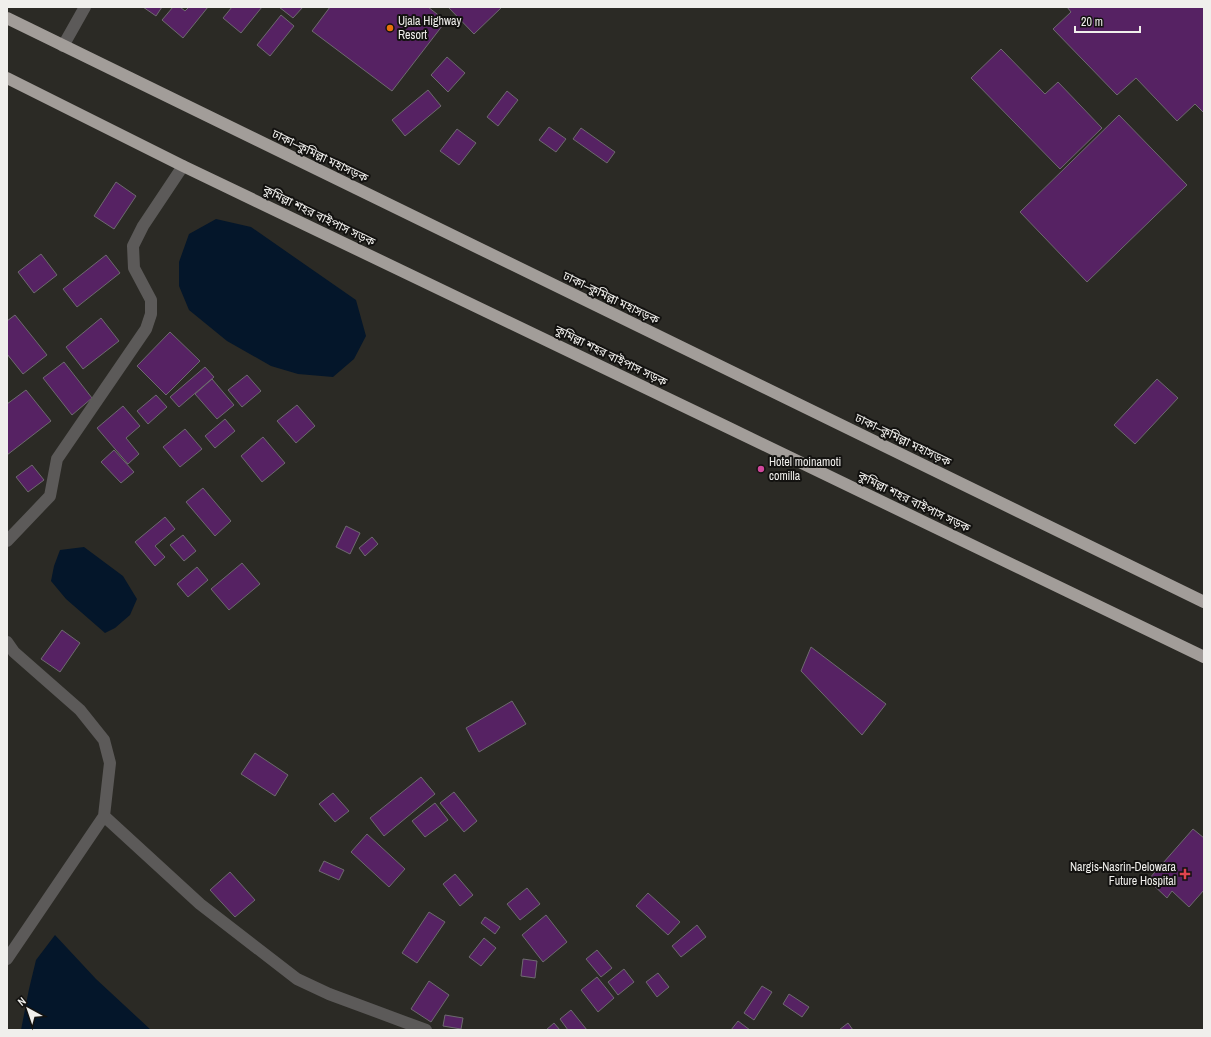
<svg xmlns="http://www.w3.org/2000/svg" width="1211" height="1037" viewBox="0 0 1211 1037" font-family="'Archivo Narrow','Noto Sans Bengali',sans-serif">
  <rect width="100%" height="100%" fill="#2b2a25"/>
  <path fill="#04162a" d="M216 219 251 227 356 300 366 336 354 359 333 377 298 374 271 366 227 341 189 310 179 286V262L189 234Z
    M84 547 123 576 137 599 130 615 115 628 105 633 66 599 51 581 54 566 60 550Z
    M55 935 96 979 151 1030H21L29 989 36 960Z"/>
  <path fill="#562263" stroke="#6e6a6f" d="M143 7H162L156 16Z
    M173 7H180L185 11 189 7H208L183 38 162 20Z
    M232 7H262L241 33 223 18Z
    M279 7H303L293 18Z
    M330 7H428L446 21 392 91 312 31Z
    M448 7H502L474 34Z
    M1067 7H1204V113L1195 104 1177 121 1136 78 1117 95 1053 29 1071 12Z
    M281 15 294 26 270 56 257 45Z
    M1001 49 1045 94 1058 82 1102 128 1060 169 971 78Z
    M447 57 465 73 448 92 431 75Z
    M428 90 441 106 405 136 392 120Z
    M507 91 518 100 498 126 487 117Z
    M1119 115 1187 185 1087 282 1020 212Z
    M549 127 566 139 556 152 539 140Z
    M581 128 615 152 607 163 573 139Z
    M457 129 476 143 459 165 440 151Z
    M116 182 136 196 114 229 94 216Z
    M41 254 57 275 34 293 18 272Z
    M106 255 120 273 77 307 63 289Z
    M15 315 47 355 23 374 7 354V321Z
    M101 318 119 341 83 369 66 347Z
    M170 332 200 361 166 395 137 366Z
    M64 362 92 398 72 415 43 378Z
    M205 367 214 377 179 407 170 397Z
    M247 375 261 391 242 407 228 390Z
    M212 379 234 405 217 419 195 394Z
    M1157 379 1178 398 1135 444 1114 425Z
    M26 390 51 421 7 455V404Z
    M156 395 167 407 148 424 137 411Z
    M297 405 315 426 296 443 277 421Z
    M123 406 140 426 126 438 139 454 128 464 97 428Z
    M225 419 235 431 215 448 205 436Z
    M185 429 202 449 180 467 163 447Z
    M263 437 285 463 262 482 241 456Z
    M114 450 134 472 121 483 101 462Z
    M32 465 44 480 28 492 16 477Z
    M203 488 231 521 215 536 186 502Z
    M165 517 175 529 155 546 165 557 155 566 135 542Z
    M346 526 360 533 350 554 336 547Z
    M183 535 196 551 184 561 170 545Z
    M372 537 378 544 365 556 359 548Z
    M242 563 260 584 229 610 211 589Z
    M197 567 208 580 188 597 177 584Z
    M62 630 80 643 60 672 41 659Z
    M811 647 886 704 862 735 801 671Z
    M512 701 526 724 479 752 466 728Z
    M255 753 288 775 275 796 241 774Z
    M421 777 435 794 384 836 370 818Z
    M454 792 477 821 464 832 440 803Z
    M333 793 349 811 335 822 319 804Z
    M435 803 448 820 425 837 412 821Z
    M1193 829 1204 838V890L1189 907 1172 891 1167 898 1148 880Z
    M367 834 405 869 389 887 351 852Z
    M324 861 344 870 339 880 319 871Z
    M230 872 255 900 235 917 210 890Z
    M455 874 473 895 460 906 443 884Z
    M527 888 540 904 520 920 507 904Z
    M648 893 680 922 668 935 636 906Z
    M429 912 445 922 417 963 402 953Z
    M546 915 567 942 543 962 522 935Z
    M485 917 500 927 495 934 481 923Z
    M697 925 706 937 681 957 672 946Z
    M484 938 496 948 481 966 469 957Z
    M597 950 612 968 601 977 586 959Z
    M523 959 537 961 535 978 521 976Z
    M624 969 634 982 618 995 608 982Z
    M658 973 669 987 657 997 646 982Z
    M597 977 614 998 598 1012 581 990Z
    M429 981 449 995 431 1022 411 1009Z
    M762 986 772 992 754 1020 744 1013Z
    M789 994 809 1007 802 1017 783 1004Z
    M571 1010 587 1030H568L560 1019Z
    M445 1015 463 1018 461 1029 443 1026Z
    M738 1021 750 1030H731Z
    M554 1023 560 1030H546Z
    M848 1023 853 1030H839Z"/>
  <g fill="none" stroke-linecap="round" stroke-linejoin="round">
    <path stroke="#5c5a59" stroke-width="12" d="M63 46 85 7
      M7 541 50 496 57 459 146 329 151 314V300L134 268 133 246 143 226 183 166
      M7 642 14 652 80 710 104 740 110 763 104 816 7 959
      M104 816 200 904 297 979 329 994 426 1030"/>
    <path stroke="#a29d99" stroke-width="12" d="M7 18 1204 602
      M7 78 183 166 727 427 1204 657"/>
  </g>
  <circle fill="#e8710a" stroke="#131210" stroke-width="1.5" cx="390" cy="28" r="4"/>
  <circle fill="#d1479c" stroke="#131210" stroke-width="1.5" cx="761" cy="469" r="4"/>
  <path fill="#e0444e" stroke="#131210" stroke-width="1.5" d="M1183 868h4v4h4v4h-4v4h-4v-4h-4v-4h4z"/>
  <g text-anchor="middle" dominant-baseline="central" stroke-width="4" stroke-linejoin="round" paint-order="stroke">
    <g font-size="12" fill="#f0efec" stroke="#131210" text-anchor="start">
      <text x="398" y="21">Ujala Highway<tspan x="398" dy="14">Resort</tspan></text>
      <text x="769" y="462">Hotel moinamoti<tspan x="769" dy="14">comilla</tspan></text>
      <text x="1176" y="867" text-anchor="end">Nargis-Nasrin-Delowara<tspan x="1176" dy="14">Future Hospital</tspan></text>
    </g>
    <g font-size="12" fill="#f0efec" stroke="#131210">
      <text transform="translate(320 156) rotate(26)">ঢাকা–কুমিল্লা মহাসড়ক</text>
      <text transform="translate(319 216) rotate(26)">কুমিল্লা শহর বাইপাস সড়ক</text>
      <text transform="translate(611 298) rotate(26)">ঢাকা–কুমিল্লা মহাসড়ক</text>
      <text transform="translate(611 356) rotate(26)">কুমিল্লা শহর বাইপাস সড়ক</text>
      <text transform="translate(903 440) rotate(26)">ঢাকা–কুমিল্লা মহাসড়ক</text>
      <text transform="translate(914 502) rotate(26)">কুমিল্লা শহর বাইপাস সড়ক</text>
    </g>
  </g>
  <rect width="1211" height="1037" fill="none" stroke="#f0efec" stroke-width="16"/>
  <g transform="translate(28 1009) rotate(320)" stroke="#131210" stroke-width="3" paint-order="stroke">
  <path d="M0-3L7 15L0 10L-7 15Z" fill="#f0efec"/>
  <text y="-6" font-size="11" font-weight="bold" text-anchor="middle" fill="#f0efec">N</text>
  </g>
  <path d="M1075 26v6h65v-6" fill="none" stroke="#f0efec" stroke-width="2"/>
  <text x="1081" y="26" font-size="12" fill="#f0efec" stroke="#131210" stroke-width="3" paint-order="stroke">20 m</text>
</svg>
